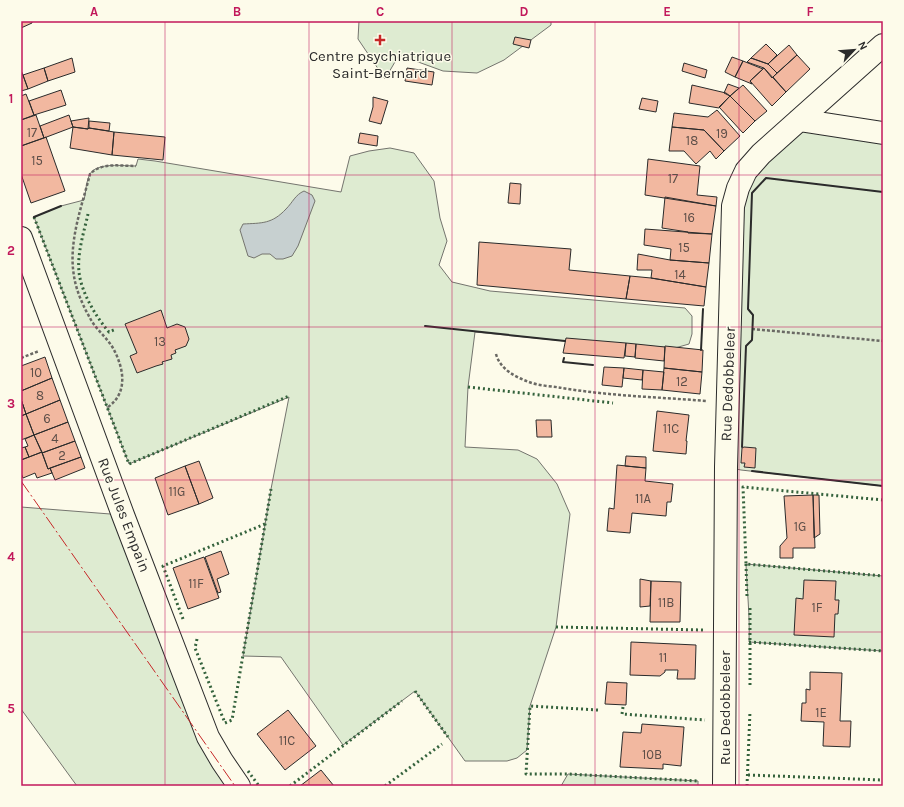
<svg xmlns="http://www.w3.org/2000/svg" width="904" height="807" viewBox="0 0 904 807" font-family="Karla,sans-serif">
  <rect width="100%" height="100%" fill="#fdfbea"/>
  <path fill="#deebd1" stroke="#74746e" d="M359 21H551V25L504 60 477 73 443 71 399 55 385 79 358 39Z
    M799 120 883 133V486L741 470 726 467 733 206Z
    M390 148 414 153 434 181 440 218 447 241 439 265 452 282 490 291 685 308 692 316V334L689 344 675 348 565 341 475 332 468 387 465 447 518 450 537 459 557 484 570 514 556 627 530 706 527 750 517 758 507 761H465L415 691 343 745 281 657 243 656 271 489 289 397 129 464 34 217 61 206 84 200C86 192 86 181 90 174 97 162 124 166 136 166L138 159 155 161 341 192 350 156 369 151Z
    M21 507 123 515 239 786H77L21 709Z
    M746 564 883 576V651L749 642C750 616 747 590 746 564Z
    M568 774 698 781V786H561Z"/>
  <path fill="#c7d0d0" stroke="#74746e" d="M304 191 312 195 315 201 298 246 292 256 283 259H276L270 254H262L254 258 248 256 240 230 243 224C262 223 272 224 286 209 293 202 295 195 304 191Z"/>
  <path fill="#f2b8a0" stroke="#2b2b2b" d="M21 21H32V23L21 28Z
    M515 37 531 40 529 48 513 44Z
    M766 44 777 55 768 64 751 58Z
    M789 45 797 55 777 73 768 64Z
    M797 55 810 69 786 92 773 77Z
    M732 57 743 61 735 77 725 72Z
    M72 58 75 72 48 81 44 68Z
    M751 58 768 64 777 73 772 78 764 68 747 62Z
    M743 61 763 69 750 81 752 84 735 77Z
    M684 63 707 70 705 78 682 71Z
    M44 68 48 81 28 89 23 75Z
    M407 68 434 72 432 85 405 81Z
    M764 68 786 92 772 106 750 81Z
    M21 70 28 89 21 91Z
    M728 84 739 88 730 96 724 93Z
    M692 85 726 93 730 96 719 108 689 103Z
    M743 85 767 111 755 121 730 96Z
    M61 90 66 105 34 115 29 101Z
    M26 94 34 115 21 120V96Z
    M730 96 755 121 743 133 719 107Z
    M373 97 388 101 381 124 369 121 373 107Z
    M642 98 658 101 656 112 639 109Z
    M717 110 740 136 724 151 704 130 672 127 674 113 708 117Z
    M36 115 44 138 21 146V120Z
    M69 115 73 127 44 138 40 126Z
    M89 118 88 129 73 127 71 121Z
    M89 121 110 123 109 131 89 128Z
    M73 127 88 129 89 128 114 132 112 155 70 148Z
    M672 127 704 130 724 151 716 159 710 151 696 164 684 151H669Z
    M114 132 165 137 163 160 112 155Z
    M360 133 378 136 377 146 358 143Z
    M46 137 65 191 31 203 21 174V146Z
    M648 159 700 166 697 195 717 197 716 206 645 195Z
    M510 183 521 184 520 204 508 203Z
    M665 197 716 206 712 234 688 233V232L662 228Z
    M645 229 712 234 709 263 670 260 671 249 644 245Z
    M479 242 571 249 569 270 630 276 626 299 477 285Z
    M638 254 670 260 709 263 706 287 651 278 652 270H637Z
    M630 276 651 278 706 287 704 306 626 299Z
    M161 310 167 328 177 324 185 327 189 339 186 346 175 350 176 353 171 355 172 359 162 362 163 364 156 366 137 373 130 356 137 353 125 324Z
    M566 338 626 343 624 358 563 353Z
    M626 343 636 344 635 357 625 356Z
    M636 344 665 347 664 361 635 358Z
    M665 346 703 350 702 372 664 368Z
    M45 357 52 378 21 391V366Z
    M604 367 624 368 622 387 602 385Z
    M624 368 643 370 642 380 623 378Z
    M664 368 702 372 700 394 662 390Z
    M643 370 664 372 662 390 642 389Z
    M52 378 60 400 26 414 21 399V391Z
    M21 399 26 414 21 416Z
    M60 400 68 422 34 435 26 414Z
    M657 411 689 415 686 441H687L686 454 653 451Z
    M26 414 34 435 21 440V416Z
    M536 420H551L552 437H537Z
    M68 422 75 441 42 453 34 435Z
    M34 435 42 452 29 457 25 447 28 446 25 439Z
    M75 441 81 457 48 469 42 453Z
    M25 447 29 457 21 460V448Z
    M744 447 756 448 755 468 744 467 745 463H741L742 448Z
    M42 452 48 469 50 468 52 473 37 478 35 473 23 478 21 473V460Z
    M626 456 646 457V468L625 466Z
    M81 457 85 468 55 480 50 468Z
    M199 461 213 498 199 504 185 466Z
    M617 465 646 468 645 481 673 484 671 502H667L666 516 632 513 630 533 607 531 609 508 614 509Z
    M185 466 199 504 168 515 155 478Z
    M813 495 815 548H793V558H780V546L787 538 784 496Z
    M813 495H819L820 534 814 538Z
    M221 551 229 574 217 579 221 592 218 593 205 557Z
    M204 557 219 598 188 609 173 568Z
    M640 579 651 581 650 606 640 607Z
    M804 580 836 581 835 600H839L838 614H835L834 637 794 635 796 598 803 599Z
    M651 581 681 582 680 622H650Z
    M631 642 696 645 695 679H677L678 670H665V672L660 676 630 675Z
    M810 672 842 673 840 721H851L850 747 823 746 824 722 801 721 802 703H806V689L810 690Z
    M607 682 627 683 626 705 605 704Z
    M288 710 316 746 285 770 257 734Z
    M642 724 684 727 681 766 663 764V769L620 767 623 732 641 733Z
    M321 770 334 786H300Z"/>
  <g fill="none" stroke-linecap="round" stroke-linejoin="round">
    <defs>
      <path id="street" d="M799 120 883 133
        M21 238 123 515 208 737 222 761 239 786
        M724 786 726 467 733 206 738 188 746 171 761 154 883 45"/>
    </defs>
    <use href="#street" stroke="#2b2b2b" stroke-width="24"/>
    <path stroke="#6a6964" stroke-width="2.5" stroke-dasharray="3 2" stroke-linecap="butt" d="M752 329 883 341
      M496 354C500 369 515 377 529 382 539 386 552 386 562 388 610 396 658 397 706 401
      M21 358 39 351
      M108 407C128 393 124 369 114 350 108 338 96 330 90 318 83 306 76 290 74 276 68 242 82 206 90 174 102 162 120 166 136 166"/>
    <use href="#street" stroke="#fdfbea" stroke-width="22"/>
    <path stroke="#34623c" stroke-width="3" stroke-dasharray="2 3" stroke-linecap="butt" d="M88 214C84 232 77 253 79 272 81 292 96 317 109 332L116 329
      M34 217 129 464 289 396
      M468 387 613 403
      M883 500 743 487 746 564 883 576
      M746 564 747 597
      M750 608V685
      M183 619 163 566 265 524
      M556 627 704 630
      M197 639 195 648 225 723 232 720 271 489
      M749 642 883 651
      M415 691 448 737
      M623 707 622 714 705 720
      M598 710 530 706 526 774H568L698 781
      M248 771 259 786
      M748 775 883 780
      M290 786 402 701
      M385 786 442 744
      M747 786 750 711"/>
    <path stroke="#2b2b2b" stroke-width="2" d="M34 217 61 206
      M425 326 565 341
      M701 350 703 309
      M564 358 563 362 593 365
      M742 447 746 346 752 340 753 315 748 309 752 193 766 178 883 192
      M752 471 883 486"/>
    <path stroke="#c62828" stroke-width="1" stroke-dasharray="14 3 2 3" stroke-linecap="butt" d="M21 481 235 786"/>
  </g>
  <path fill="none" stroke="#c2185b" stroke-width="1" stroke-opacity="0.55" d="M165 21V786M309 21V786M452 21V786M595 21V786M739 21V786M21 175H883M21 327H883M21 480H883M21 632H883"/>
  <path fill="#c62828" stroke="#fdfbea" stroke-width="1.5" d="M378 34h4v4h4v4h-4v4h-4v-4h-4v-4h4z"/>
  <g text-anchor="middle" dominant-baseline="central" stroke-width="3" stroke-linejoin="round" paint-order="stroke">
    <g font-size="13" fill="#5d4e48">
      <text x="32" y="132">17</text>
      <text x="722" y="133">19</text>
      <text x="692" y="140">18</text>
      <text x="37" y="160">15</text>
      <text x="673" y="178">17</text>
      <text x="689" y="217">16</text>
      <text x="684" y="247">15</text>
      <text x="680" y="274">14</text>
      <text x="160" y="341">13</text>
      <text x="36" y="372">10</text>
      <text x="682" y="381">12</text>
      <text x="40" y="395">8</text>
      <text x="47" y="418">6</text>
      <text x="671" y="428">11C</text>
      <text x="55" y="438">4</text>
      <text x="62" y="455">2</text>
      <text x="177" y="491">11G</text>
      <text x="643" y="498">11A</text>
      <text x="800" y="526">1G</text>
      <text x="196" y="583">11F</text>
      <text x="666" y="602">11B</text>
      <text x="817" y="607">1F</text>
      <text x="663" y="657">11</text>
      <text x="821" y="712">1E</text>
      <text x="287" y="740">11C</text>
      <text x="652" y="754">10B</text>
    </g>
    <g font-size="15" fill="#2b2b2b" stroke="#fdfbea">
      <text x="380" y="56">Centre psychiatrique<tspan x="380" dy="17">Saint-Bernard</tspan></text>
    </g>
    <g font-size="15" fill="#2b2b2b" stroke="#fdfbea">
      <text transform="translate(728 384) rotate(-88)">Rue Dedobbeleer</text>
      <text transform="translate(124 515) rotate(69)">Rue Jules Empain</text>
      <text transform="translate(725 708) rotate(-90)">Rue Dedobbeleer</text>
    </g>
  </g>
  <rect width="904" height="807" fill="none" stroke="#fdfbea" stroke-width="44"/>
  <g transform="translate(854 50) rotate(64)" stroke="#fdfbea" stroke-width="3" paint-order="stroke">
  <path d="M0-3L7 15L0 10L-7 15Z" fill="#2b2b2b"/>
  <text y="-6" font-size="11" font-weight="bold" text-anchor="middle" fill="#2b2b2b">N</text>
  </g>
  <rect x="22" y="22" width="860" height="763" fill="none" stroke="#c2185b" stroke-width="1.5"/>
  <g font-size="13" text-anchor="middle" font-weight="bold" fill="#c2185b">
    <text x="94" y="16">A</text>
    <text x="237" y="16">B</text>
    <text x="380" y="16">C</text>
    <text x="524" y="16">D</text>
    <text x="667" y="16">E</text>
    <text x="810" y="16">F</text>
    <text x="11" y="103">1</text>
    <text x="11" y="255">2</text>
    <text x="11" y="408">3</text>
    <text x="11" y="561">4</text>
    <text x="11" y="713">5</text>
  </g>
</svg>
